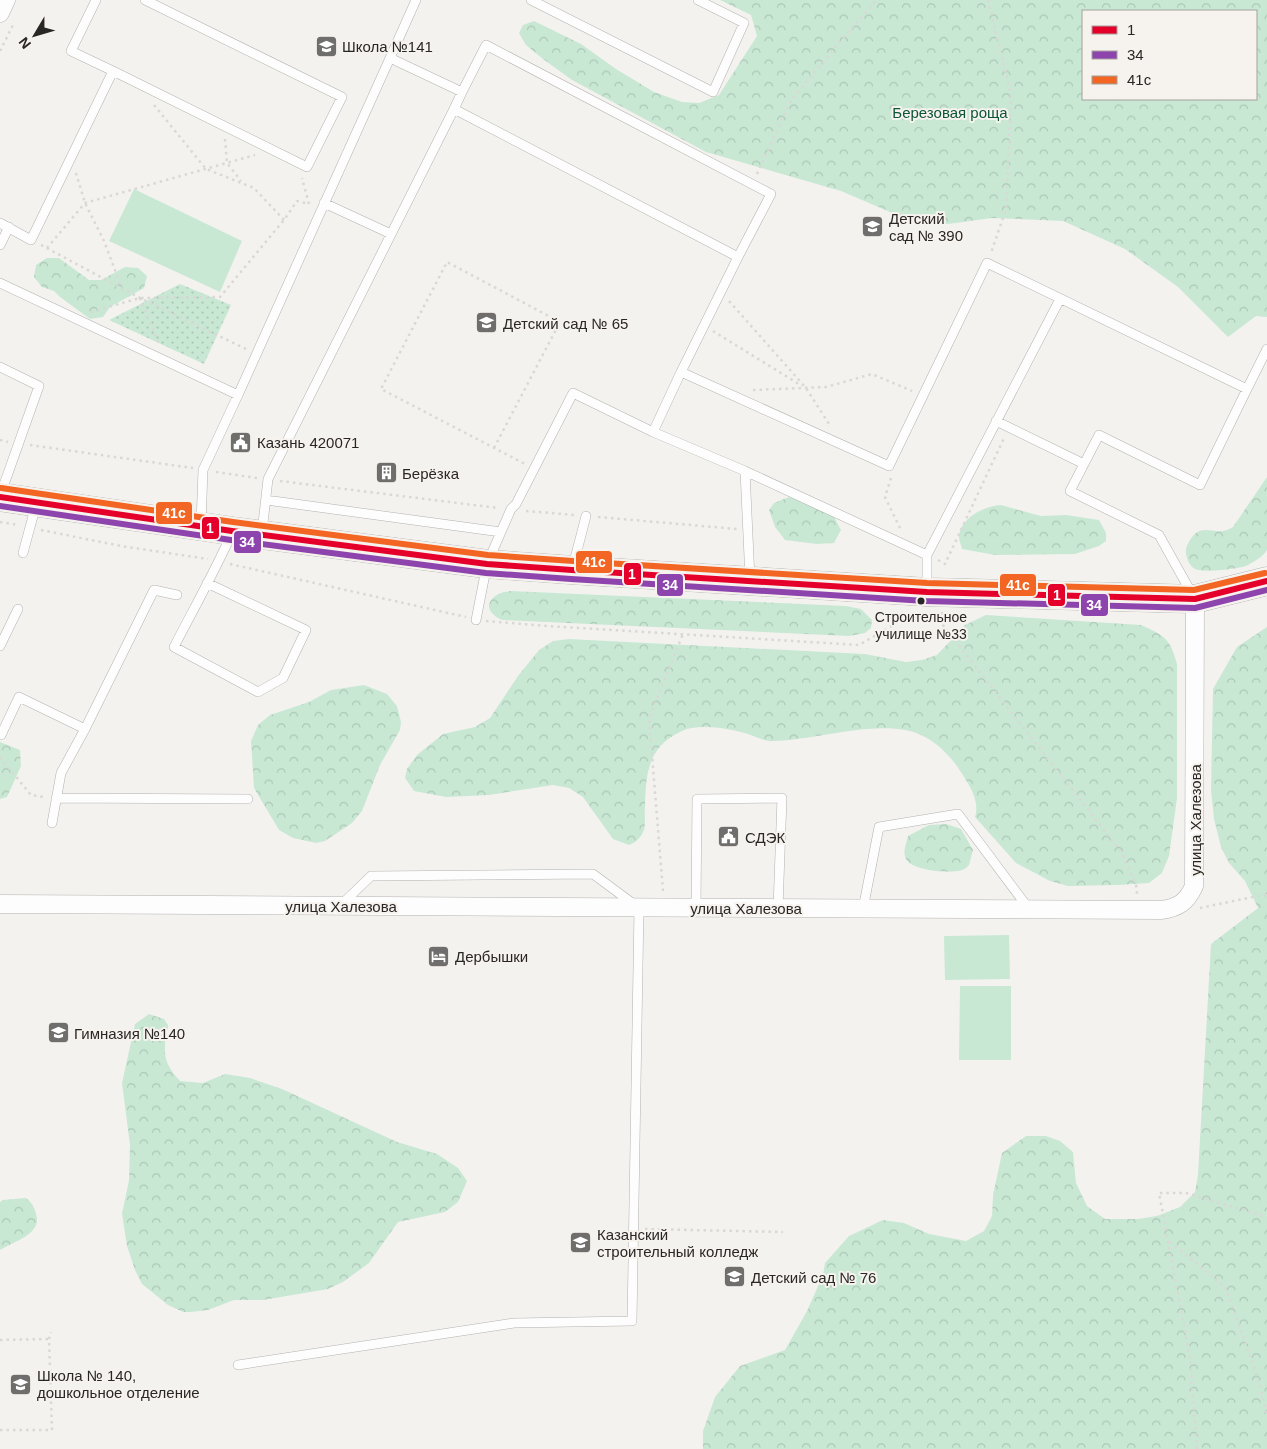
<svg xmlns="http://www.w3.org/2000/svg" width="1267" height="1449" viewBox="0 0 1267 1449" font-family="Arial,sans-serif">
  <defs>
    <pattern id="forest-crowns" width="20" height="18" patternUnits="userSpaceOnUse" patternTransform="scale(1.25)"><rect width="20" height="18" fill="#c8e8d4"/><path d="M2 6a3 3 0 1 1 6 0M12 15a3 3 0 1 1 6 0" fill="none" stroke="#acc7b6"/></pattern>
    <pattern id="park-dots" width="8" height="8" patternUnits="userSpaceOnUse" patternTransform="scale(1.25)"><rect width="8" height="8" fill="#c8e8d4"/><path d="M2 2h.1M6 6h.1" fill="none" stroke="#acc7b6" stroke-width="1.8" stroke-linecap="round"/></pattern>
  </defs>
  <rect width="100%" height="100%" fill="#f4f2ef"/>
  <path fill="#c8e8d4" d="M134 189 242 241 220 292 109 241Z
    M1009 935 1010 979 945 980 944 936Z
    M960 986H1011V1060H959Z"/>
  <path fill="url(#forest-crowns)" fill-rule="evenodd" d="M720 0H1267V317L1256 316 1228 337 1178 287 1125 249 1063 221 992 218 948 224 897 215 841 191 706 152 572 80 543 59 526 45 519 33 523 25 534 21 581 44 616 69 654 92 682 102 699 103 719 95 757 36 751 15ZM1083 11H1256V99H1083Z
    M47 258H59L89 280H101L125 267 138 268 147 276 144 288 110 307 103 317 90 319 60 297 54 291 42 287 34 277 36 265Z
    M1267 477V550C1264 556 1252 563 1246 566 1238 569 1202 573 1195 569 1189 566 1185 556 1186 549 1187 544 1192 536 1196 533 1207 525 1218 537 1233 527Z
    M789 497 805 501 834 517 841 530 834 543 817 544 785 540 775 527 769 510 774 503Z
    M1001 505 1041 516 1066 515 1099 520 1106 533V541L1099 546 1075 554 995 555 962 549C961 545 959 540 959 537 960 518 984 506 1001 505Z
    M510 591 846 606 861 609 872 620 871 628 865 633 849 636 502 620C492 616 483 606 494 597 498 593 505 592 510 591Z
    M986 615 1141 625C1165 636 1170 638 1177 664V798L1169 856 1162 873 1149 883 1118 885 1068 886 1050 881 1016 863 975 817C980 800 970 787 961 772 949 753 929 734 905 730 866 723 814 740 774 741 766 742 756 737 748 734 731 729 699 723 682 731 647 747 646 774 645 807 644 814 646 823 644 830 641 838 635 843 629 845L613 839 583 797 569 788 553 785 489 795 446 797 414 791 405 778 407 769 417 755 443 734 475 727 490 718 518 676 539 650 553 641 569 639 865 654 906 662 922 660 937 655 965 625Z
    M1267 627V1449H703V1431L715 1397 740 1366 785 1350 807 1311 823 1275 825 1263 849 1236 883 1220 904 1223 929 1234 966 1241 984 1231 992 1216 993 1195 1002 1153 1026 1136H1046L1060 1141 1073 1152 1076 1183 1087 1206 1105 1219H1138L1157 1216 1180 1207 1195 1192 1198 1175 1211 944 1258 908 1245 881 1229 863 1221 847 1214 819 1211 790 1213 689 1237 647Z
    M364 685 387 694 397 706 401 722 400 730 380 765 362 811 352 823 325 841 316 843 293 838 279 830 254 788 251 741 258 725 270 715 309 702 331 690Z
    M0 742 20 750 21 766 7 797 0 799Z
    M946 824 961 829 973 850 969 865C967 867 965 869 962 870 951 874 912 871 906 859 902 852 907 842 908 836L929 825Z
    M149 1014 164 1019 168 1025C163 1051 162 1062 180 1081L203 1083 225 1074 250 1078 282 1089 397 1142 437 1154 458 1168 467 1181 458 1202 445 1212 398 1222 369 1263 343 1282 328 1289 263 1300H234L208 1310 191 1312H183L168 1305 142 1284 135 1270 127 1246 122 1214 129 1180 130 1145 122 1083 135 1024Z
    M26 1198C32 1203 34 1206 36 1214 43 1234 12 1242 0 1250V1202L3 1200Z"/>
  <path fill="url(#park-dots)" d="M180 284 231 305 204 364 109 320Z"/>
  <g fill="none" stroke-linecap="round" stroke-linejoin="round">
    <defs>
      <path id="service" d="M96 0 71 51 113 71
        M416 0 390 58 462 92 454 109
        M531 0 713 92 744 23 698 0
        M462 92 486 45 771 194 738 257
        M324 203 391 234
        M0 223 31 240 113 71 307 167 342 97 145 0
        M0 245 9 227
        M0 283 238 395 390 58
        M0 367 39 386 1 493
        M996 421 1084 464 1099 435 1200 485 1247 389
        M653 432 745 471 927 555
        M1084 464 1070 491 1159 535 1192 594
        M745 471 750 579
        M266 500 501 532
        M201 524 203 470 238 395
        M262 532 268 479 454 109 738 257 681 372 889 466 987 263 1247 389 1267 349
        M23 553 36 505
        M573 566 586 516
        M207 583 306 630 283 678 258 692 174 647C193 610 214 573 231 535
        M927 589V555L1060 299
        M476 620 487 564 511 509 516 504 573 393 653 432 681 372
        M0 646 18 609
        M0 734 1 735 19 697 85 729
        M56 798 248 799
        M52 823 61 773 85 729 154 590 177 595
        M696 908 697 799 782 798 778 908
        M863 909 879 827 958 814 1029 909
        M238 1365 514 1323 632 1321 639 908 593 874 371 876 342 904"/>
      <path id="minor" d="M0 13 6 0
        M0 904 1161 910C1178 908 1187 902 1194 886L1195 599"/>
      <path id="primary" d="M0 497 232 531 487 564 572 570 927 592 1195 599 1267 581"/>
    </defs>
    <use href="#service" stroke="#b3b2b0" stroke-width="10"/>
    <use href="#minor" stroke="#b3b2b0" stroke-width="19"/>
    <use href="#primary" stroke="#b3b2b0" stroke-width="29"/>
    <path stroke="#d9d8d7" stroke-width="2.5" stroke-dasharray="2.5 4" stroke-linecap="butt" d="M988 0 1011 95 1006 209 991 253
      M0 51 14 23
      M154 105 206 169 254 188 284 220
      M225 139 227 163 241 181
      M76 173 85 203 104 241 121 286
      M757 174 790 102 842 39 877 0
      M41 245 140 298 246 349
      M47 248 85 203 255 155
      M140 298 159 344
      M729 301 806 388 831 427
      M91 312 140 298 220 297 284 220 297 201 309 204 302 178
      M713 331 802 386
      M753 390 826 387 872 374 912 391
      M0 440 8 442
      M30 445 193 468
      M494 448 560 322 447 262 381 389 525 464
      M216 472 257 478
      M891 478 885 497 900 528
      M280 481 498 508
      M526 511 575 515
      M598 517 737 529
      M0 522 18 525
      M41 530 121 546 208 559
      M938 560 945 564 1004 438
      M230 564 466 617
      M942 612V624L1122 853 1136 885 1137 894
      M486 621 547 626 859 645 895 624 903 612
      M0 757 31 795 44 797
      M663 891 649 718 683 634
      M1200 908 1267 894
      M645 1229 783 1232
      M1170 1242 1225 1287 1256 1372 1267 1414
      M0 1340 49 1339
      M0 1430H52L49 1339 51 1332
      M1197 1449 1190 1358 1159 1193H1186L1267 1217"/>
    <use href="#service" stroke="#fdfdfd" stroke-width="9"/>
    <use href="#minor" stroke="#fdfdfd" stroke-width="18"/>
    <use href="#primary" stroke="#fdfdfd" stroke-width="28"/>
    <defs>
      <path id="bus-1" d="M0 497 232 531 487 564 572 570 927 592 1195 599 1267 581"/>
      <path id="bus-2" d="M0 506 231 540 486 573 571 579 926 601 1195 608 1267 590"/>
      <path id="bus-3" d="M1 488 233 522 488 555 573 561 927 583 1194 590 1265 573"/>
    </defs>
    <use href="#bus-1" stroke="#f6f2ed" stroke-width="10"/>
    <use href="#bus-2" stroke="#f6f2ed" stroke-width="10"/>
    <use href="#bus-3" stroke="#f6f2ed" stroke-width="10"/>
    <use href="#bus-1" stroke="#e4002b" stroke-width="6"/>
    <use href="#bus-2" stroke="#8e44ad" stroke-width="6"/>
    <use href="#bus-3" stroke="#f26522" stroke-width="6"/>
  </g>
  <defs>
    <symbol id="school-square" viewBox="-11 -11 22 22"><rect x="-9" y="-9" width="18" height="18" rx="4" fill="#706e6c" stroke="#f6f2ed"/><path d="M0-5L7-2L0 1L-7-2ZM-4 1L0 2.5L4 1V4Q0 6-4 4Z" fill="#fff"/></symbol>
    <symbol id="civic-square" viewBox="-11 -11 22 22"><rect x="-9" y="-9" width="18" height="18" rx="4" fill="#706e6c" stroke="#f6f2ed"/><path d="M-.6-6.5H3V-4.5H.6V-3L4-1V1h2V6H-6V1h2V-1L-.6-3ZM-1.2 2.5V6h2.4V2.5Z" fill="#fff"/></symbol>
    <symbol id="building-square" viewBox="-11 -11 22 22"><rect x="-9" y="-9" width="18" height="18" rx="4" fill="#706e6c" stroke="#f6f2ed"/><path d="M-4-6H4V6H1V3H-1V6H-4ZM-2.5-4.3h1.7v1.8h-1.7ZM.8-4.3h1.7v1.8H.8ZM-2.5-1h1.7V.8h-1.7ZM.8-1h1.7V.8H.8Z" fill="#fff"/></symbol>
    <symbol id="hotel-square" viewBox="-11 -11 22 22"><rect x="-9" y="-9" width="18" height="18" rx="4" fill="#706e6c" stroke="#f6f2ed"/><path d="M-6-4.5h1.5V1H6V5H4.5V3h-9V5H-6ZM-4 0a1.8 1.8 0 1 1 3.6 0ZM.5 0V-2.5h3Q6-2.5 6 0Z" fill="#fff"/></symbol>
    <symbol id="university-square" viewBox="-11 -11 22 22"><rect x="-9" y="-9" width="18" height="18" rx="4" fill="#706e6c" stroke="#f6f2ed"/><path d="M0-5L7-2L0 1L-7-2ZM-4 1L0 2.5L4 1V4Q0 6-4 4Z" fill="#fff"/></symbol>
  </defs>
  <g fill-rule="evenodd">
    <use href="#school-square" x="314" y="34" width="25" height="25"/>
    <use href="#school-square" x="860" y="214" width="25" height="25"/>
    <use href="#school-square" x="474" y="310" width="25" height="25"/>
    <use href="#civic-square" x="228" y="430" width="25" height="25"/>
    <use href="#building-square" x="374" y="460" width="25" height="25"/>
    <use href="#civic-square" x="716" y="824" width="25" height="25"/>
    <use href="#hotel-square" x="426" y="944" width="25" height="25"/>
    <use href="#school-square" x="46" y="1020" width="25" height="25"/>
    <use href="#university-square" x="568" y="1230" width="25" height="25"/>
    <use href="#school-square" x="722" y="1264" width="25" height="25"/>
    <use href="#school-square" x="8" y="1372" width="25" height="25"/>
  </g>
  <circle fill="#292725" stroke="#f6f2ed" stroke-width="2" cx="921" cy="601" r="4.5"/>
  <g text-anchor="middle" dominant-baseline="central" stroke-width="4" stroke-linejoin="round" paint-order="stroke">
    <g font-size="14" fill="#292725" stroke="#f6f2ed">
      <text x="921" y="617">Строительное<tspan x="921" dy="17">училище №33</tspan></text>
    </g>
    <g font-size="15" fill="#292725" stroke="#f6f2ed" text-anchor="start">
      <text x="342" y="46">Школа №141</text>
      <text x="889" y="218">Детский<tspan x="889" dy="17">сад № 390</tspan></text>
      <text x="503" y="323">Детский сад № 65</text>
      <text x="257" y="442">Казань 420071</text>
      <text x="402" y="473">Берёзка</text>
      <text x="745" y="837">СДЭК</text>
      <text x="455" y="956">Дербышки</text>
      <text x="74" y="1033">Гимназия №140</text>
      <text x="597" y="1234">Казанский<tspan x="597" dy="17">строительный колледж</tspan></text>
      <text x="751" y="1277">Детский сад № 76</text>
      <text x="37" y="1375">Школа № 140,<tspan x="37" dy="17">дошкольное отделение</tspan></text>
    </g>
    <g font-size="15" fill="#0c5638" stroke="#f6f2ed">
      <text x="950" y="112">Березовая роща</text>
    </g>
    <g font-size="15" fill="#292725" stroke="#f6f2ed">
      <text transform="translate(1195 820) rotate(-90)">улица Халезова</text>
      <text x="341" y="906">улица Халезова</text>
      <text x="746" y="908">улица Халезова</text>
    </g>
  </g>
  <g stroke="#f6f2ed" stroke-width="2">
    <rect x="155" y="501" width="38" height="24" rx="5" fill="#f26522"/>
    <rect x="201" y="516" width="19" height="24" rx="5" fill="#e4002b"/>
    <rect x="233" y="530" width="29" height="24" rx="5" fill="#8e44ad"/>
    <rect x="575" y="550" width="38" height="24" rx="5" fill="#f26522"/>
    <rect x="623" y="562" width="19" height="24" rx="5" fill="#e4002b"/>
    <rect x="656" y="573" width="28" height="24" rx="5" fill="#8e44ad"/>
    <rect x="999" y="573" width="38" height="24" rx="5" fill="#f26522"/>
    <rect x="1047" y="583" width="19" height="24" rx="5" fill="#e4002b"/>
    <rect x="1080" y="593" width="29" height="24" rx="5" fill="#8e44ad"/>
  </g>
  <g font-size="14" text-anchor="middle" font-weight="bold" fill="#fff">
    <text x="174" y="518">41с</text>
    <text x="210" y="533">1</text>
    <text x="247" y="547">34</text>
    <text x="594" y="567">41с</text>
    <text x="632" y="579">1</text>
    <text x="670" y="590">34</text>
    <text x="1018" y="590">41с</text>
    <text x="1057" y="600">1</text>
    <text x="1094" y="610">34</text>
  </g>
  <rect x="1082" y="10" width="175" height="90" fill="#f6f2ed" stroke="#a4a19d"/>
  <rect x="1092" y="26" width="25" height="8" fill="#e4002b" stroke="#a4a19d"/>
  <text x="1127" y="35" font-size="15" fill="#292725">1</text>
  <rect x="1092" y="51" width="25" height="8" fill="#8e44ad" stroke="#a4a19d"/>
  <text x="1127" y="60" font-size="15" fill="#292725">34</text>
  <rect x="1092" y="76" width="25" height="8" fill="#f26522" stroke="#a4a19d"/>
  <text x="1127" y="85" font-size="15" fill="#292725">41с</text>
  <g transform="translate(35 35) rotate(232)" stroke="#f6f2ed" stroke-width="4" paint-order="stroke">
  <path d="M0-4L9 19L0 12L-9 19Z" fill="#292725"/>
  <text y="-8" font-size="14" font-weight="bold" text-anchor="middle" fill="#292725">N</text>
  </g>
</svg>
